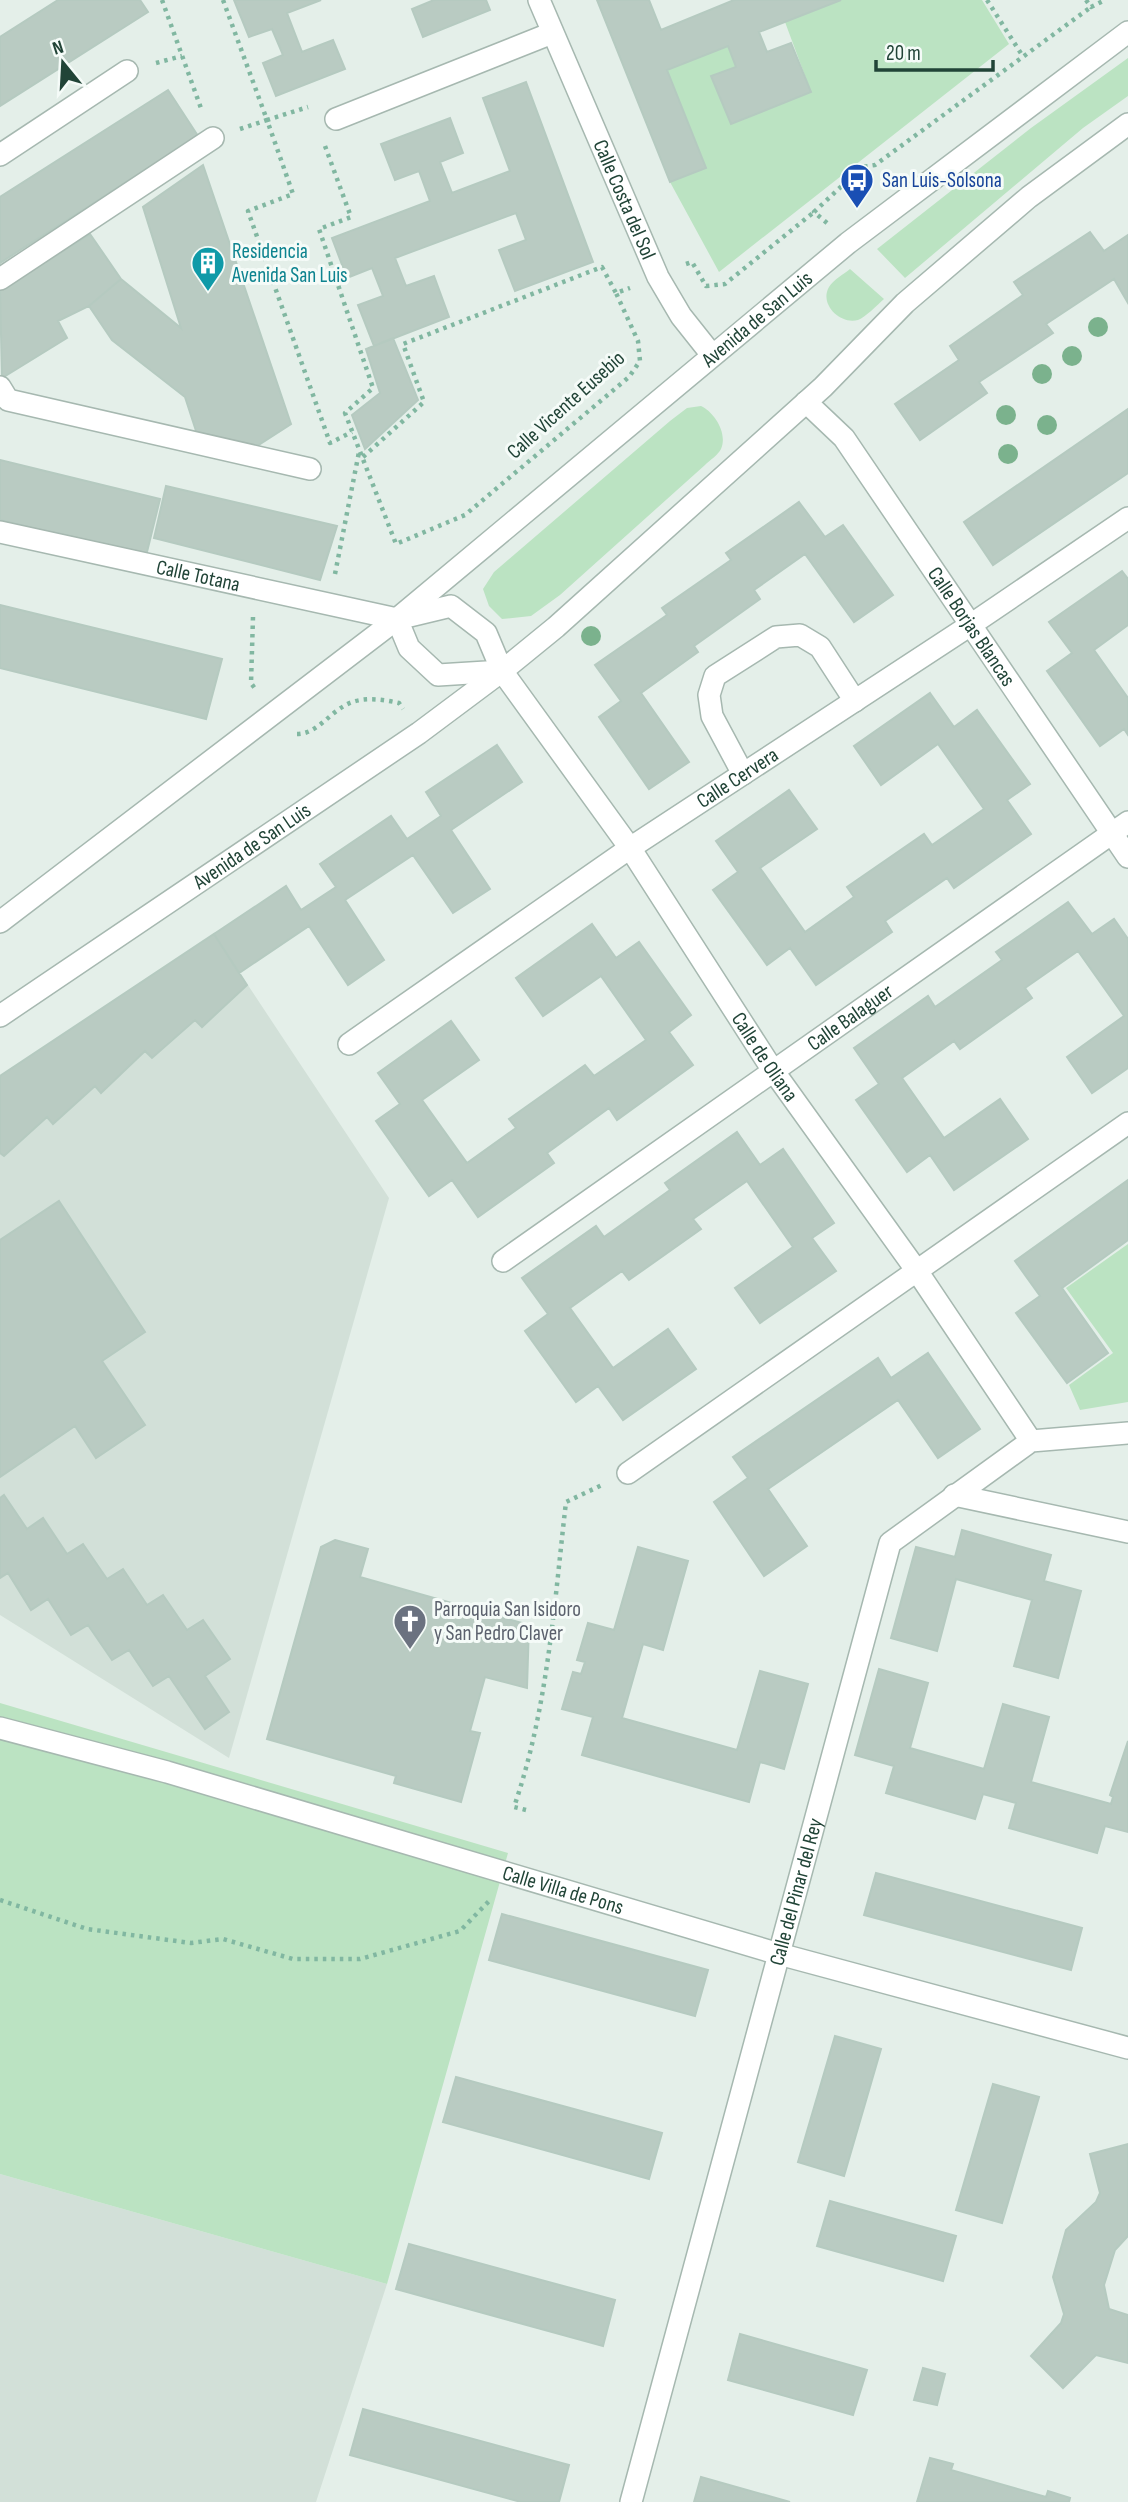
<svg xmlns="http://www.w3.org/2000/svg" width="1128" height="2502" viewBox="0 0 1128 2502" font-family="'Sofia Sans Condensed',sans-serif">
  <rect width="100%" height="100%" fill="#e4efe9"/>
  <path fill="#d2e0d8" d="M214 934 389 1198 229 1758 0 1615V1076Z
    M0 2174 387 2284 316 2502H0Z"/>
  <path fill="#bbe3c2" d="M841 0H982L1009 44 719 272 670 182 706 168 667 70 728 46 736 67 711 76 731 124 811 92 785 22Z
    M1128 58V96L1083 128 905 278 877 249 1031 128Z
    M850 269 884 299C877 305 866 317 858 320 840 325 819 304 829 287 833 280 844 274 850 269Z
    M701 406C714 412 728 433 721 449 718 455 710 460 705 465L560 595 531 616 502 619 489 606 483 589 494 572 670 421 687 408Z
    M1128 1244V1402L1080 1410 1069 1385 1113 1353 1066 1288Z
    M0 1703 508 1853 387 2284 0 2174Z"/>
  <path fill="#b9cbc2" stroke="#b5cac0" stroke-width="2" d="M58 0H140L148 12 0 106V37Z
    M234 0H321L287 13 302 52 333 40 345 69 276 96 263 63 283 55 272 29 249 37Z
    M434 0H486L490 10 423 37 412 9Z
    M597 0H649L661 30 734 0H841L759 32 767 52 791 43 811 92 731 124 711 76 736 67 728 46 667 70 706 168 670 182Z
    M526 82 593 262 515 291 499 250 526 240 516 213 395 258 406 286 434 276 449 317 374 346 358 305 383 296 372 268 347 278 332 238 430 201 419 171 395 180 381 144 450 118 463 153 440 162 452 193 510 171 483 98Z
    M168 90 198 136 0 263V197Z
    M203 165 291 424 254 448 197 434 185 397 112 340 89 306 121 279 181 328 143 207Z
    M1090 232 1104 251 1128 235V303L1114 279 1046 324 1053 333 979 382 987 393 920 440 895 404 959 360 950 346 1023 295 1014 282Z
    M90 234 121 279 89 306 58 321 67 338 2 378 0 291Z
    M393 338 418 400 365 449 352 415 380 393 366 349Z
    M1128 409V473L993 565 964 522Z
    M0 460 160 499 146 556 0 520Z
    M166 486 337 526 320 580 154 538Z
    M799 502 825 537 843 525 893 595 854 622 805 554 754 590 760 599 694 646 698 652 641 693 689 762 649 789 599 717 621 701 595 665 667 615 662 608 731 560 726 553Z
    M1122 571 1128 579V625L1094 650 1128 698V735L1124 729 1100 746 1047 671 1072 653 1049 622Z
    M0 605 222 659 206 719 0 668Z
    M930 693 954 727 977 710 1030 784 1007 800 1031 834 954 888 947 878 885 921 892 932 816 985 790 948 767 965 713 890 738 872 716 841 789 790 817 829 760 868 805 932 854 897 847 887 924 834 932 845 984 809 938 744 881 785 854 746Z
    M497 745 522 782 451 830 490 889 453 913 413 855 345 900 384 960 348 985 309 926 239 973 214 934 286 886 301 910 336 887 320 864 391 816 407 839 441 816 426 792Z
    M1068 902 1092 934 1114 919 1128 939V1068L1092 1093 1067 1057 1124 1016 1078 951 1025 988 1032 998 960 1049 954 1041 902 1078 944 1138 1000 1099 1028 1139 954 1190 930 1155 907 1172 856 1100 879 1084 854 1048 928 996 935 1007 1002 960 996 952Z
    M592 924 616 958 639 942 691 1015 669 1032 693 1065 617 1120 609 1108 547 1153 554 1163 478 1217 452 1180 429 1196 376 1121 400 1104 378 1073 451 1021 479 1060 422 1100 467 1163 516 1128 509 1119 585 1065 594 1076 646 1040 601 976 543 1016 516 978Z
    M214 934 247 985 202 1027 195 1020 152 1058 145 1051 101 1093 95 1086 53 1124 47 1117 4 1156 0 1153V1076Z
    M737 1132 760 1165 783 1149 834 1223 812 1238 836 1271 760 1323 735 1288 793 1247 747 1181 693 1219 701 1229 629 1280 622 1271 570 1308 613 1368 668 1329 696 1369 623 1420 598 1386 576 1402 525 1331 548 1314 522 1278 596 1226 604 1237 670 1190 665 1183Z
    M1128 1180V1240L1062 1288 1108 1353 1067 1383 1016 1313 1040 1296 1015 1261Z
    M59 1201 145 1332 102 1361 145 1425 96 1458 75 1426 0 1477V1240Z
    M928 1353 980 1429 938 1458 898 1400 768 1489 807 1546 764 1576 714 1502 748 1478 733 1457 878 1358 891 1378Z
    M4 1495 27 1529 43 1518 67 1554 83 1544 107 1579 123 1569 147 1605 163 1595 187 1630 203 1620 230 1659 205 1676 229 1712 205 1729 169 1676 153 1686 129 1650 112 1660 88 1625 71 1635 48 1599 31 1610 8 1573 0 1578V1498Z
    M962 1530 1051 1555 1044 1581 1081 1591 1058 1678 1014 1666 1032 1600 956 1579 937 1651 891 1638 916 1547 955 1557Z
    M335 1540 368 1549 360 1577 529 1625 527 1688 485 1677 470 1731 480 1733 461 1802 394 1783 396 1776 267 1739 321 1547Z
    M638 1547 688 1561 663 1650 643 1644 622 1718 737 1750 760 1671 808 1684 784 1769 760 1762 749 1802 582 1755 593 1717 562 1709 573 1672 581 1674 585 1662 577 1660 588 1623 614 1630Z
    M879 1669 928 1683 910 1748 984 1769 1003 1704 1049 1717 1031 1782 1111 1804 1113 1797 1110 1795 1128 1741V1832L1105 1826 1097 1853 1009 1828 1016 1803 983 1794 975 1819 886 1793 894 1766 855 1755Z
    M876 1873 1082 1928 1071 1970 864 1915Z
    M502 1914 708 1970 695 2016 489 1960Z
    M835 2036 881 2049 844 2176 798 2162Z
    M456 2077 662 2133 649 2179 443 2122Z
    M993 2084 1039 2097 1002 2223 956 2210Z
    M1128 2144V2236L1115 2250 1104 2285 1109 2309 1128 2315V2363L1096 2355 1063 2388 1031 2356 1061 2323 1064 2314 1053 2277 1066 2230 1096 2202 1100 2193 1090 2154Z
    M830 2201 956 2236 943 2281 817 2246Z
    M409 2244 615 2300 603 2346 396 2289Z
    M740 2334 867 2370 853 2415 728 2380Z
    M923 2368 945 2374 937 2405 914 2400Z
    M363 2409 569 2465 559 2502H521L350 2455Z
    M930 2458 953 2464 951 2470 1046 2497 1048 2491 1070 2498 1069 2502H917Z
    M701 2477 790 2502H694Z"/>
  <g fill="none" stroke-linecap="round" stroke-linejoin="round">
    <defs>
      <g id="minor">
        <path id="s1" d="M539 0 658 277 681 316 712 355"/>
        <path d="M336 119 552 33"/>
        <path d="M0 155 127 71"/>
        <path d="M0 279 213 138"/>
        <path d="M0 387 8 400 310 469"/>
        <path id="s2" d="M806 402 844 438 1128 857"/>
        <path id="s3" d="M0 532 397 619"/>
        <path d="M451 606 486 633 502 671 438 675 409 648 397 619Z"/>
        <path id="s4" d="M502 671 630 848 772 1069 917 1271 1031 1441"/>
        <path d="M743 774 712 716 709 695 715 676 776 637 800 635 820 647 855 701"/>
        <path id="s5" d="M0 922 397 619 848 243 1128 32"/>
        <path id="s6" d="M0 1016 419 733 502 671 556 627 823 387 905 303 1029 197 1128 124"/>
        <path id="s7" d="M349 1044 630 848 969 626 1128 518"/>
        <path id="s8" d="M503 1261 1128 822"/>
        <path d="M628 1473 1128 1123"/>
        <path d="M954 1495 1128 1532"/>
        <path id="s9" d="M0 1728 167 1772 779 1954 1128 2048"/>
        <path id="s10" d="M631 2502 890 1543 1031 1441 1128 1433"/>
      </g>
    </defs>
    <use href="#minor" stroke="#a6b8b0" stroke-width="24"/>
    <path stroke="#81b7a1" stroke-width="4.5" stroke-dasharray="3.5 5" stroke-linecap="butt" d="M162 0 202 111
      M223 0 267 120 308 107
      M987 0 1022 55
      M1086 0 1091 7 1105 0
      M156 63 182 56
      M240 129 267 120 293 194 248 211 330 443 352 432
      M325 146 351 217 319 229 373 388 345 413 396 544 465 515 629 377 640 361 638 341 616 293 630 288
      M827 223 814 212 862 167 875 165 1091 7
      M686 264 692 262 706 286 725 284 814 212
      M363 457 424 402 403 344 602 267 616 293
      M335 574 359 452
      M253 617 251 683 256 690
      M297 734C316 734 328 715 344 706 360 696 381 699 399 703L403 709
      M526 1810 514 1807C548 1708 554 1605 566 1502L602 1485
      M0 1900 87 1929 191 1943 223 1939 293 1959H360L460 1931 491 1899"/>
    <use href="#minor" stroke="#fff" stroke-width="21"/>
  </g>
  <g fill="#7bb28d">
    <circle cx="1098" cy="327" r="10"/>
    <circle cx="1072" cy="356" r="10"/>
    <circle cx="1042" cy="374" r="10"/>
    <circle cx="1006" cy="415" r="10"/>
    <circle cx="1047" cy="425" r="10"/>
    <circle cx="1008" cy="454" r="10"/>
    <circle cx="591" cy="636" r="10"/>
  </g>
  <defs>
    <symbol id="bus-pin" viewBox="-11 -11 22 30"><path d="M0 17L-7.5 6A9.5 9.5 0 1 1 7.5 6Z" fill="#1a4fb4" stroke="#f5fbf8"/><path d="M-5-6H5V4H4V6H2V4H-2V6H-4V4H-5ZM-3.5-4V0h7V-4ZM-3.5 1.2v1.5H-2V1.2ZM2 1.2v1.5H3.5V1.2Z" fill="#fff"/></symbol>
    <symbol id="building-pin" viewBox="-11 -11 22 30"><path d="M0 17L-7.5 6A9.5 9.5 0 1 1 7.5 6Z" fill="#0f9aa8" stroke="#f5fbf8"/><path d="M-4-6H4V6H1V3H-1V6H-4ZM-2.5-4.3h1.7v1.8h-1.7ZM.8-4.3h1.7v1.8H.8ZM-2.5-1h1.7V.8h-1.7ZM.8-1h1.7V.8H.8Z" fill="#fff"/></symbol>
    <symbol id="church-pin" viewBox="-11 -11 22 30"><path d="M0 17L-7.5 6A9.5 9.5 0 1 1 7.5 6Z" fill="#6b7280" stroke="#f5fbf8"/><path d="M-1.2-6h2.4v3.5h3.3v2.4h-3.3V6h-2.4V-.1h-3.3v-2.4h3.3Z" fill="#fff"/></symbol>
  </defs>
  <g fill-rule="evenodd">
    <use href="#bus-pin" x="838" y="161" width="38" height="52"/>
    <use href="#building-pin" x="189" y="244" width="38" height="52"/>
    <use href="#church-pin" x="391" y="1602" width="38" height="52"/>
  </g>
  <g text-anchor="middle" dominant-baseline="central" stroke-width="6" stroke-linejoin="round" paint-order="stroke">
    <g font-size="21" fill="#164399" stroke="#f5fbf8" text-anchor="start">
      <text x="882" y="180">San Luis-Solsona</text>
    </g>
    <g font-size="21" fill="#214437" stroke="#f5fbf8">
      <text stroke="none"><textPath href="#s1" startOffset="217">Calle Costa del Sol</textPath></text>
      <text stroke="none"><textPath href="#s5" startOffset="968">Avenida de San Luis</textPath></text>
      <text transform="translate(566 405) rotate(-42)">Calle Vicente Eusebio</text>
      <text stroke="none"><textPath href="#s3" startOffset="203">Calle Totana</textPath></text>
      <text stroke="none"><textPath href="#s2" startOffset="280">Calle Borjas Blancas</textPath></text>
      <text stroke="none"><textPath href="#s7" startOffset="471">Calle Cervera</textPath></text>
      <text stroke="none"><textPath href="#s6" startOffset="304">Avenida de San Luis</textPath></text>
      <text stroke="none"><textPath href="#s8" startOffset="424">Calle Balaguer</textPath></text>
      <text stroke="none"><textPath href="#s4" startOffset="467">Calle de Oliana</textPath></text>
      <text stroke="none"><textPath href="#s9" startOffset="586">Calle Villa de Pons</textPath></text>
      <text stroke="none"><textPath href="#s10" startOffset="632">Calle del Pinar del Rey</textPath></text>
    </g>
    <g font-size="21" fill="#0d838f" stroke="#f5fbf8" text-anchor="start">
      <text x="232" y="251">Residencia<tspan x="232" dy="24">Avenida San Luis</tspan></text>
    </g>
    <g font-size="21" fill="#5b616d" stroke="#f5fbf8" text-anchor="start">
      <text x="434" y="1609">Parroquia San Isidoro<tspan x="434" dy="24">y San Pedro Claver</tspan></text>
    </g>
  </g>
  <g transform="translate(63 63) rotate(342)" stroke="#f5fbf8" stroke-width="5" paint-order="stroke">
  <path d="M0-5L12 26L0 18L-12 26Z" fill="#214437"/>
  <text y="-10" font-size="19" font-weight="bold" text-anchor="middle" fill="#214437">N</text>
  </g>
  <path d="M876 60v10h117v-10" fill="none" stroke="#214437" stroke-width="3.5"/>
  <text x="886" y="60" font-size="21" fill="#214437" stroke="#f5fbf8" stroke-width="5" paint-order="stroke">20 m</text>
</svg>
